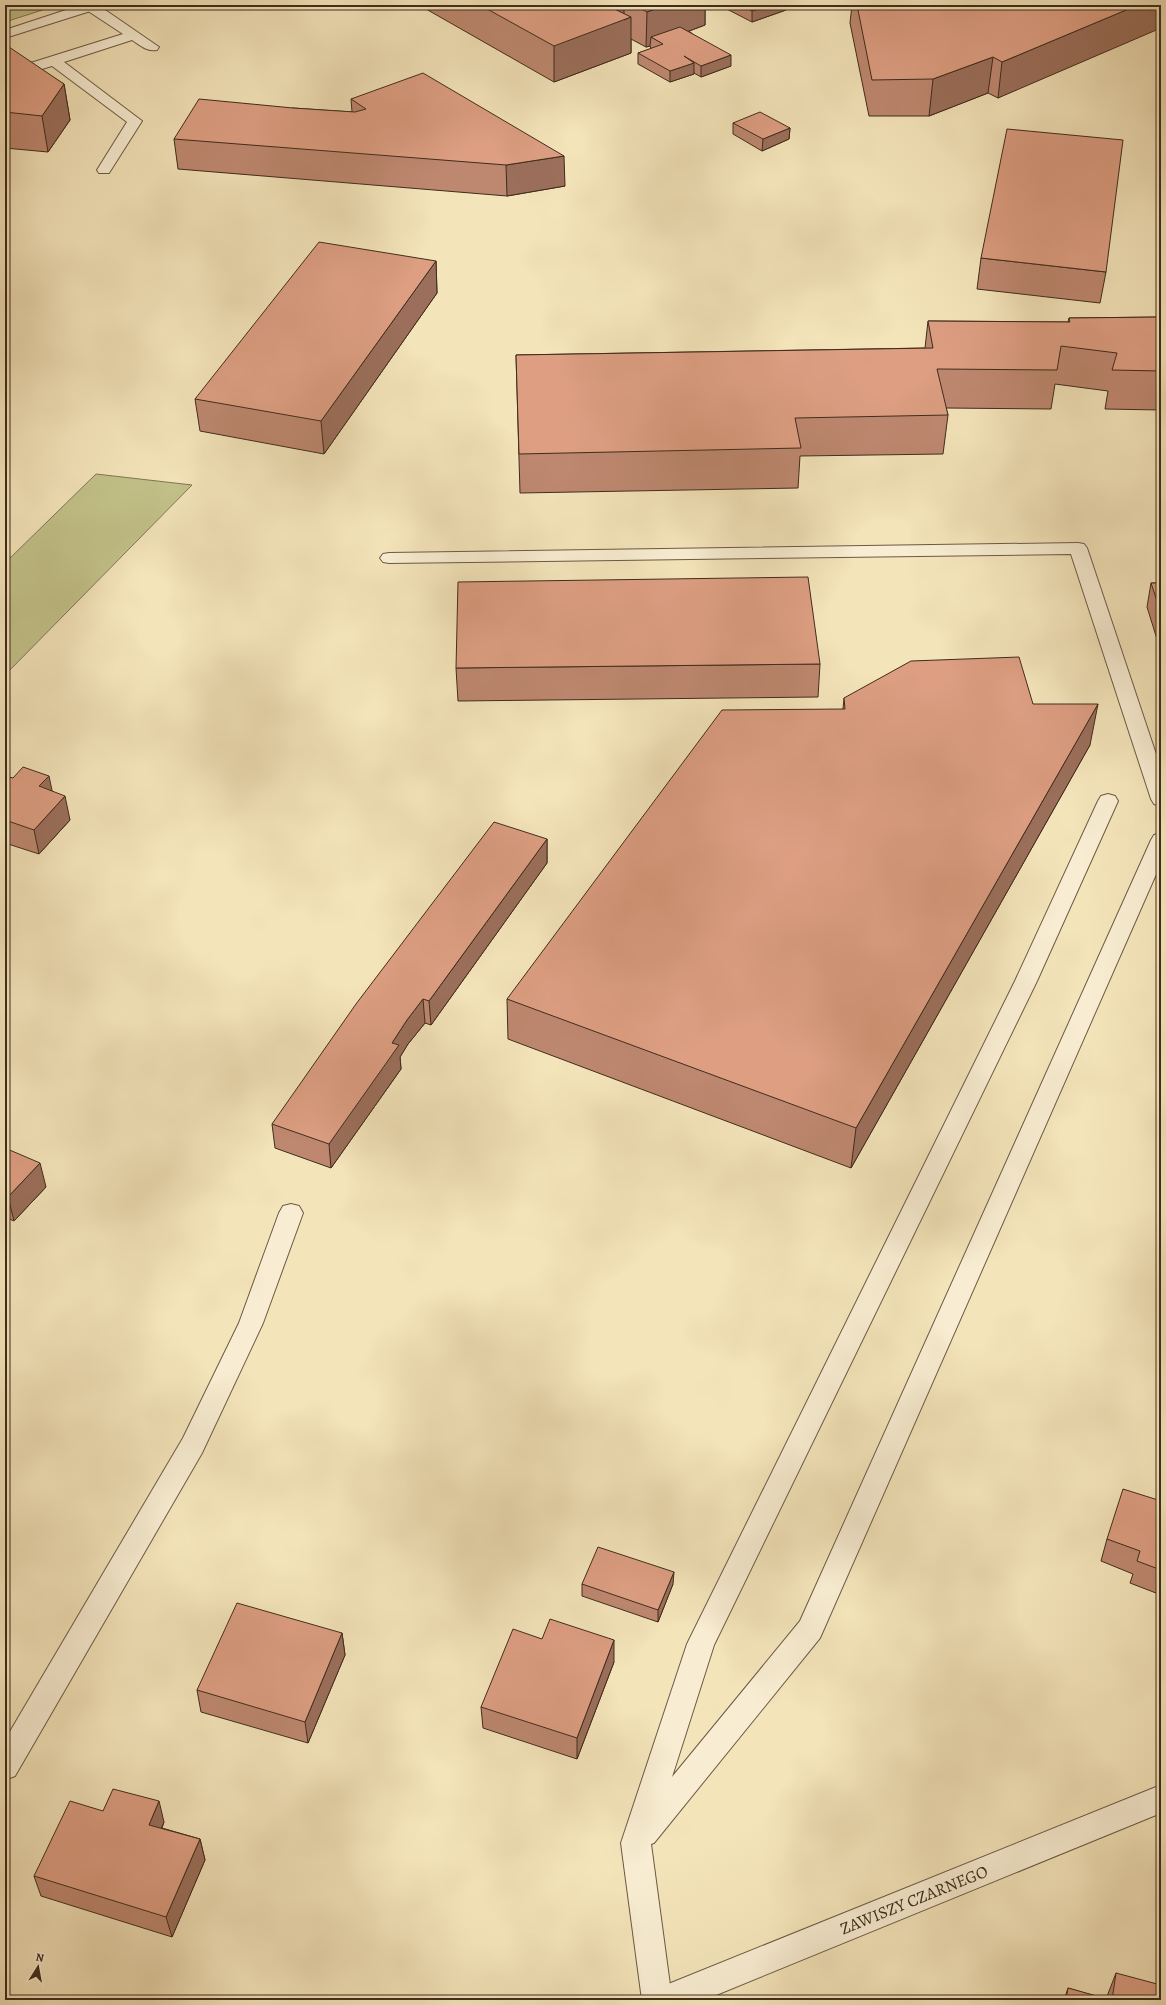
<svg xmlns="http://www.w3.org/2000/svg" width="1166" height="2005" viewBox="0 0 1166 2005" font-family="Alegreya,serif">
  <rect width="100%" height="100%" fill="#f4e4ba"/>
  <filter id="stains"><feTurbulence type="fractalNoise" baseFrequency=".005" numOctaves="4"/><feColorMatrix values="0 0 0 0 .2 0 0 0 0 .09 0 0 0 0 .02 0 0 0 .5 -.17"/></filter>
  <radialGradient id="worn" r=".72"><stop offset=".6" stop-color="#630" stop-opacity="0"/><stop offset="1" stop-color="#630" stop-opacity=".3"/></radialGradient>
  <path fill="#c3c28a" stroke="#817753" d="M5 5H58L5 22Z
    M96 474 192 485 5 675V563Z"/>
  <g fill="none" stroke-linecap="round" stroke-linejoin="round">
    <defs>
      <path id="service" d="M84 5H98L159 47 157 50C147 52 140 45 132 40L64 62 142 121 109 173H99L97 170 127 122 52 66 5 80V71L123 34 85 9Z
        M1078 543 1084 544 1087 548 1161 769V806L1154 804 1151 799 1071 554 389 563 383 562 380 558 383 554 389 553Z
        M1108 794 1115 796 1118 801 1037 981 714 1645 672 1777 800 1621 1151 840 1154 835 1161 833V863L820 1638 654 1843 651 1844 672 2000H642L621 1843 687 1644 1015 981 1098 801 1101 796Z
        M291 1204 299 1206 303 1213 263 1323 202 1453 15 1776 5 1780V1740L183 1438 239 1323 279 1213 283 1206Z"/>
      <path id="minor" d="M1161 1785V1813L704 2000H652L656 1989Z"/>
      <path id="tertiary" d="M81 5H102L100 8 5 38V30Z"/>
    </defs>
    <use href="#service" stroke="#6c5a44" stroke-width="2"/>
    <use href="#minor" stroke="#6c5a44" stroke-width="2"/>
    <use href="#tertiary" stroke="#6c5a44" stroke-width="2"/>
    <use href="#service" fill="#f8edd2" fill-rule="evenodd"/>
    <use href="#minor" fill="#f8edd2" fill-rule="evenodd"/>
    <use href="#tertiary" fill="#f8edd2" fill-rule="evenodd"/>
  </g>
  <path fill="#be8870" stroke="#3f2c1c" d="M419 5H705V25L689 31 731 66 701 77 694 73V74L670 82 638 64V53L651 49 650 46 646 47 631 39V53L554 82Z
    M719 5H786V10L752 22Z
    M788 5H806L795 9Z
    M852 5H1161L998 98 988 93 929 116H869L850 23Z
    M5 49 64 84 70 120 48 152 5 148Z
    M351 99 565 186 507 196 178 169 174 139 293 108 352 112Z
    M733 123 790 128 789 139 762 151 733 134Z
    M981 258 1106 272 1100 303 977 289Z
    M436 261 437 293 324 454 200 431 195 399Z
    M1161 317V410L1105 409 1108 391 1055 384 1051 409 946 408 948 415 943 454 800 456 798 488 520 493 516 355 925 348 928 321 1068 322 1069 318Z
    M1151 583H1161V652L1147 607Z
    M820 664 818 697 458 701 456 668Z
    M844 698 1033 704 1090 745 851 1168 508 1039 507 999 843 709Z
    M5 776 52 791 70 820 39 854 5 843Z
    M547 839V863L431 1025 425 1023 408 1044 400 1057 401 1069 331 1168 275 1148 272 1124Z
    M5 1148 46 1187 14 1221 5 1217Z
    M1161 1491V1588L1158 1587 1156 1593 1130 1583 1133 1574 1101 1561 1107 1539 1158 1500Z
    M582 1584H673L658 1622 582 1596Z
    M342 1633 345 1655 308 1743 201 1712 197 1690Z
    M614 1662 577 1759 483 1728 481 1707Z
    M103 1811 164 1822 162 1828 200 1839 205 1860 172 1937 41 1896 34 1876Z
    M1116 1973 1161 2000H1064L1068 1988 1106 1999Z"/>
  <path fill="#9b6f5b" stroke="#3f2c1c" d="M611 5H624V20L631 17V53L554 82V46L608 6Z
    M666 5H705V25L660 42 651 37 650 46 646 47 647 12Z
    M770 5H786V10L752 22V11Z
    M796 5H806L795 9Z
    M1138 5H1161V28L998 98 1002 62Z
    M731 55V66L701 77V66Z
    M993 57 988 93 929 116 933 79Z
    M694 63V74L670 82V71Z
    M64 84 70 120 48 152 42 116Z
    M790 128 789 139 762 151 763 139Z
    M564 156 565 186 507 196 506 165Z
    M436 261 437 293 324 454 321 421Z
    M1098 704 1090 745 851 1168 856 1128Z
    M49 776 54 800 39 786Z
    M65 796 70 820 39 854 34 830Z
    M547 839V863L431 1025 429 1001Z
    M423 999 425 1023 408 1044 400 1057 401 1069 331 1168 329 1144 392 1043 407 1020Z
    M40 1163 46 1187 14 1221 8 1197Z
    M674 1572 673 1584 658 1622V1610Z
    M342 1633 345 1655 308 1743 305 1722Z
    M614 1640V1662L577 1759V1738Z
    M159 1801 164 1822 154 1845 149 1825Z
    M200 1839 205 1860 172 1937 166 1917Z"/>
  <path fill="#dd9e82" stroke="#3f2c1c" d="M480 5H611L608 6 631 17 554 46Z
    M634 5H666L647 12Z
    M740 5H770L752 11Z
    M857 5H1138L1002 62 993 57 933 79 872 80Z
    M680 27 731 55 701 66 684 56 694 63 670 71 638 53 663 44 651 37Z
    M9 47 64 84 42 116 5 112V49Z
    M423 73 564 156 506 165 174 139 199 99 293 108 355 112 366 109 351 99Z
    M760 112 790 128 763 139 733 123Z
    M1007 129 1123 140 1106 272 981 258Z
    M319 242 436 261 321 421 195 399Z
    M1161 317V371L1112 370 1117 353 1061 346 1057 370 937 369 948 415 795 418 801 448 519 454 516 355 933 348 928 321 1070 322 1069 318Z
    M808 577 820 664 456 668 458 582Z
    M1151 583H1161V613Z
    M1019 657 1033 704H1098L856 1128 507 999 722 710 845 709 844 698 911 661Z
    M23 767 49 776 39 786 65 796 34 830 5 820V776L13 778Z
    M494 822 547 839 429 1001 423 999 407 1020 392 1043 399 1045 329 1144 272 1124 356 1004Z
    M5 1148 40 1163 8 1197 5 1196Z
    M1123 1489 1158 1500 1161 1491V1570L1137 1561 1140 1551 1107 1539Z
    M598 1547 674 1572 658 1610 582 1584Z
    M237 1603 342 1633 305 1722 197 1690Z
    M550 1619 614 1640 577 1738 481 1707 513 1629 542 1639Z
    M113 1789 159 1801 149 1825 200 1839 166 1917 34 1876 70 1801 103 1811Z
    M1116 1973 1161 1985V2000H1112Z
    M1068 1988 1111 2000H1066Z"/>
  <g text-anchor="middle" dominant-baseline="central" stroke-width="3" stroke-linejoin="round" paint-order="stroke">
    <g font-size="17" fill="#3f2c1c" stroke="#f8edd2">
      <text transform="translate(914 1900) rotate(-22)">ZAWISZY CZARNEGO</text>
    </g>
  </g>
  <rect width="1166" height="2005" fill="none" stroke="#f4e4ba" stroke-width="20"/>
  <rect x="6" y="6" width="1154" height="1993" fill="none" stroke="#3f2c1c" stroke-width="2"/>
  <rect x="10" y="10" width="1146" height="1985" fill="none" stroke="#3f2c1c"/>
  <g transform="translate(38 1967) rotate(11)" stroke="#f8edd2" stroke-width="3" paint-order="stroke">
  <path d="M0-3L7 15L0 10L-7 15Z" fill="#3f2c1c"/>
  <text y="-6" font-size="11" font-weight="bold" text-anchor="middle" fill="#3f2c1c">N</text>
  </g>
  <rect width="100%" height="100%" filter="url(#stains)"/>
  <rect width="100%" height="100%" fill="url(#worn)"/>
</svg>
